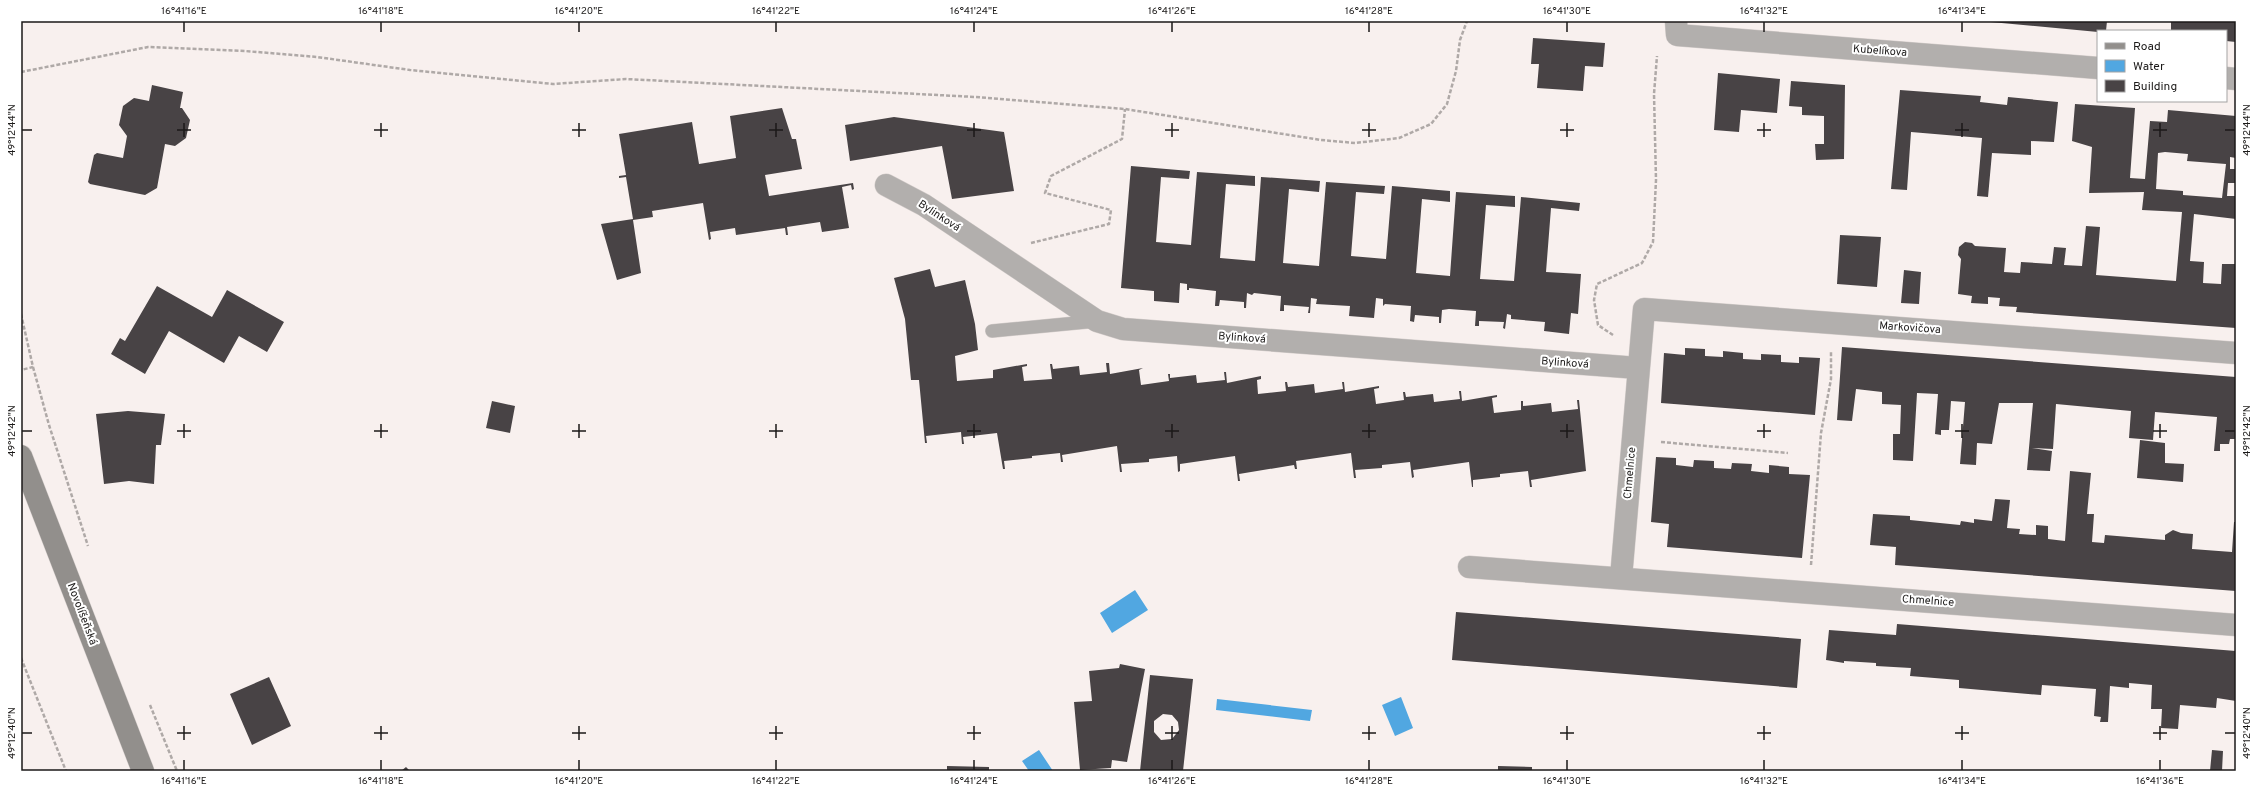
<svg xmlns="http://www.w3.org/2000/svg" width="2257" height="792" viewBox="0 0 2257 792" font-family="Overpass,sans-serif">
  <rect width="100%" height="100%" fill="#f8f0ee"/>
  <path fill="#51a7e1" d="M1135 590 1148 610 1112 633 1100 613Z
    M1401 697 1413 728 1395 736 1382 705Z
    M1217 699 1312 710 1310 721 1216 710Z
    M1039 750 1053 771H1029L1022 761Z"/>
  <path fill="#484345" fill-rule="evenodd" d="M1980 21H2107L2106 31 2098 32Z
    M2171 21H2236V42L2226 41V31H2171Z
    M1533 38 1605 43 1603 67 1585 66 1583 91 1537 88 1539 64H1531Z
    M1718 73 1780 79 1777 113 1741 110 1739 132 1714 130Z
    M1791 81 1845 85 1844 159 1816 160 1815 144H1824V116L1802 115V107L1789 106Z
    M152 85 183 92 180 108H182L190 120 186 138 175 146 165 144 157 188 145 195 90 184 88 182 94 155 97 153 123 158 127 136 119 125 123 106 134 98 149 101Z
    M1900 90 1981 96 1980 102 2007 105 2008 97 2058 102 2054 142 2031 141V155L1992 153 1988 197 1977 196 1982 138 1911 132 1907 190 1891 189Z
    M2075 104 2135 108 2130 178 2145 179 2150 121 2167 122 2168 110 2236 116V158L2230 157V169H2235V183H2228L2227 196H2236V219L2194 214 2190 261 2204 262 2203 283 2221 284 2222 264H2236V328L2016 312 2017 307 1999 306 2000 298 1988 297V304L1971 303 1972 296 1958 294 1961 259 1958 255 1959 247 1965 242 1972 243 1975 246 2006 248 2004 272 2020 273 2021 262 2052 264 2054 247 2066 248 2064 265 2082 266 2086 226 2100 227 2096 275 2176 281 2182 212 2142 210 2144 192 2089 193 2092 147 2072 141ZM2165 152 2188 154 2187 161 2226 164 2222 198 2183 195V191L2156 189 2158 153Z
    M782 108 792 139H796L802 169 765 175 769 196 853 183 854 189 852 190 851 185 842 187 849 228 822 232 820 222 787 227 788 235H786L785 228 736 235 735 228 710 232 711 239 709 240 703 203 652 211 653 217 633 220 641 273 617 280 601 224 633 219 626 177 619 178V176L626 175 619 134 692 122 699 164 736 158 730 116Z
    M894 117 1004 132 1014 191 952 199 942 146 850 161 845 125Z
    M1131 166 1190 171 1189 179 1161 177 1156 242 1191 245 1197 172 1255 176V186L1226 184 1220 258 1255 261 1261 177 1320 181 1319 192 1289 189 1283 263 1319 266 1326 182 1385 186 1384 194 1356 192 1351 256 1386 259 1392 186 1450 191V202L1422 199 1416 273 1450 276 1456 192 1515 196V207L1486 205 1480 279 1514 281 1521 197 1580 203 1579 211 1551 208 1546 272 1581 274 1578 314 1571 313 1569 334 1544 331 1545 322 1511 319V315L1507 314 1505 329 1503 328 1504 322 1479 321V326H1475L1476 311 1449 309 1442 310 1441 323H1439V317L1415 315 1414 322 1410 321 1411 306 1385 304 1383 306V299L1376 298 1374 318 1349 316 1350 306 1316 304 1317 299 1311 298 1310 313H1308L1309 307 1284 305V311H1280L1281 296 1254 293 1252 295 1247 293 1246 308H1244V302L1220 300 1219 306H1215L1216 291 1189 288V290H1187V284L1180 283 1179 303 1154 301V291L1121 288Z
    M1840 235 1881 237 1877 287 1837 284Z
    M930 269 935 287 965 280 975 324 978 350 955 356 957 381 993 378V370L1027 364V366L1022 367 1024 381 1052 379 1050 364H1052L1053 369 1079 366 1080 375 1107 372 1106 363H1109L1110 374 1143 368 1139 370 1141 385 1169 381 1168 374H1170V378L1196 375 1197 383 1225 380 1224 372H1226L1227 383 1261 376V379L1257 380 1258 394 1286 391 1285 382H1287L1288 387 1314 384 1315 393 1343 389 1342 382H1344L1345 392 1379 386V388L1374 389 1376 404 1404 400 1403 392H1405L1406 397 1433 394 1434 402 1460 399 1459 391H1461L1462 401 1497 395V397L1492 398 1494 413 1521 410V401H1523V406L1551 403 1552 412 1578 409 1577 400H1579L1586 471 1531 480 1532 487H1530L1528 471 1500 474V477L1473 480V487H1472L1469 462 1413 470 1414 477 1412 478 1410 462 1382 465V468L1355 470 1356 478H1354L1351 453 1296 461 1297 469H1295L1294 465 1239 474 1240 481H1238L1235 456 1180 464V471L1178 472 1177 456 1149 459V462L1121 464 1122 472H1120L1117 446 1062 455 1063 462H1061L1060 453 1032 456V458L1004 461 1005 469H1003L997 433 963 437 964 444H962L961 432 926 436 927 443H925L919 380H911L905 319 894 278Z
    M1904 270 1921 272 1919 304 1901 303Z
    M157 286 212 317 227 290 284 322 267 352 239 336 224 363 169 331 145 374 111 354 120 338 125 341Z
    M1842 347 2236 377V439H2230L2229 444H2220V451H2214L2217 417 2155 412 2153 440 2129 438 2131 411 2056 404 2053 449 2032 448 2052 451 2050 471 2027 470 2033 403H1999L1992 444 1977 443 1976 465 1960 464 1965 402 1951 401 1949 430H1941V435L1935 434 1938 394 1917 393 1913 461 1893 460V434H1900L1901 405 1882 404V392L1856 389 1852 421 1837 420Z
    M1685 348 1705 349V356L1723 357V351L1743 353V359L1761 360V354L1781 355V362L1799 363V357L1820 358 1815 415 1661 403 1664 353 1685 355Z
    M492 401 515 406 510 433 486 428Z
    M128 411 165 414 161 445H156L154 484 129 481 104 484 96 414Z
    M2140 440 2165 443V463L2184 464 2183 482 2137 478Z
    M1656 457 1676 458V465L1693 467 1694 460 1714 461V468L1731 469 1732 463 1752 464 1751 471 1769 473V465L1789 467V474L1810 475 1802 558 1667 547 1669 524 1651 522Z
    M2070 471 2091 473 2087 514H2094L2092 542 2104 543 2105 535 2165 540V535L2173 530 2181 533 2193 534 2192 549 2232 552 2234 522H2236V591L1895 565 1896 547 1870 545 1873 514 1910 516V520L1960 525 1961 521 1974 523V519L1992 521 1995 499 2010 500 2007 528 2020 529 2019 534 2036 535V525L2048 526V539L2065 541Z
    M1456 612 1801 639 1797 688 1452 660Z
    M1897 624 2236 651V701L2217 698 2216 708 2180 705 2178 729 2161 728 2162 709H2151L2152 685 2129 683V688L2110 686 2108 722H2100L2101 717 2094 716 2096 689 2042 685 2041 695 1959 688V680L1910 676 1911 668 1876 666V663L1844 661V663L1826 660 1829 630 1896 635Z
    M1120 664 1145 669 1127 762 1112 760 1111 768 1080 770 1074 702 1092 701 1089 671 1119 668Z
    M1150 675 1193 679 1183 771H1140ZM1163 714 1172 715 1178 722 1179 730 1172 739 1161 740 1154 732V721Z
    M269 677 291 726 252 745 230 694Z
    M2212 750 2223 751 2222 771H2210Z
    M947 766 989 767V771H947Z
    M1498 766 1532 767V771H1498Z
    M406 767 410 771H401Z"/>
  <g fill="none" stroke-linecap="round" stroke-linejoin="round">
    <defs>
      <path id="lane" d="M992 331 1097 321"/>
      <path id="street" d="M1676 21 1677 35 2098 68
        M2226 78 2236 79
        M886 185 924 205 1097 321 1123 329 1638 368
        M1469 567 2236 625
        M1621 578 1644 309 2236 353"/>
      <path id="secondary" d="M21 456 143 771"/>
    </defs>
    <use href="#lane" stroke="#d5cecc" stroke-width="14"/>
    <use href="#street" stroke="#d5cecc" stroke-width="23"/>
    <use href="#secondary" stroke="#d5cecc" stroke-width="23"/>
    <path stroke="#afa9a7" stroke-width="2.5" stroke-dasharray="4 2" stroke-linecap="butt" d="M21 72 148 47 245 51 317 57 410 70 553 84 626 79 976 97 1125 109 1321 140 1355 143 1399 138 1431 124 1447 104 1456 71 1460 40 1467 21
      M1031 243 1109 224 1111 210 1045 193 1051 176 1122 139 1125 109
      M21 314 33 367 21 370
      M1613 335 1598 325 1594 300 1597 284 1642 263 1653 242 1656 180 1654 94 1657 56
      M33 367 49 425 88 546
      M1661 442 1788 453
      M1811 565 1821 433 1831 379V351
      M21 658 66 771
      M150 705 177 771"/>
    <use href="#lane" stroke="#b2afad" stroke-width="13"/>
    <use href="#street" stroke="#b2afad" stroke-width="22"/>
    <use href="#secondary" stroke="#928f8c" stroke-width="22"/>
  </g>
  <path fill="none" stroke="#1b1918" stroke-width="1.5" d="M184 22V32M381 22V32M579 22V32M776 22V32M974 22V32M1172 22V32M1369 22V32M1567 22V32M1764 22V32M1962 22V32M184 123V137M381 123V137M579 123V137M776 123V137M974 123V137M1172 123V137M1369 123V137M1567 123V137M1764 123V137M1962 123V137M2160 123V137M22 130H32M177 130H191M374 130H388M572 130H586M769 130H783M967 130H981M1165 130H1179M1362 130H1376M1560 130H1574M1757 130H1771M1955 130H1969M2153 130H2167M2225 130H2235M184 424V438M381 424V438M579 424V438M776 424V438M974 424V438M1172 424V438M1369 424V438M1567 424V438M1764 424V438M1962 424V438M2160 424V438M22 431H32M177 431H191M374 431H388M572 431H586M769 431H783M967 431H981M1165 431H1179M1362 431H1376M1560 431H1574M1757 431H1771M1955 431H1969M2153 431H2167M2225 431H2235M184 726V740M381 726V740M579 726V740M776 726V740M974 726V740M1172 726V740M1369 726V740M1567 726V740M1764 726V740M1962 726V740M2160 726V740M22 733H32M177 733H191M374 733H388M572 733H586M769 733H783M967 733H981M1165 733H1179M1362 733H1376M1560 733H1574M1757 733H1771M1955 733H1969M2153 733H2167M2225 733H2235M184 760V770M381 760V770M579 760V770M776 760V770M974 760V770M1172 760V770M1369 760V770M1567 760V770M1764 760V770M1962 760V770M2160 760V770"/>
  <g text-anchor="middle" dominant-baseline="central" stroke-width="4" stroke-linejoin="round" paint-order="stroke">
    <g font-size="11" fill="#1b1918" stroke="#fff">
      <text transform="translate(1880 51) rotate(4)">Kubelíkova</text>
      <text transform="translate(939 216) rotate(33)">Bylinková</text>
      <text transform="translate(1910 328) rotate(4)">Markovičova</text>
      <text transform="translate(1242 338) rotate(4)">Bylinková</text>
      <text transform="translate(1565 363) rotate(4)">Bylinková</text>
      <text transform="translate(1630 473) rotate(-85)">Chmelnice</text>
      <text transform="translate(1928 601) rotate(4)">Chmelnice</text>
      <text transform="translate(82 614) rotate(69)">Novolíšeňská</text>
    </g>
  </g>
  <rect width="2257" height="792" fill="none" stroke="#ffffff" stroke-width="44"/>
  <rect x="2097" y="30" width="130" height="72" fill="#ffffff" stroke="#a4a3a3"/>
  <rect x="2105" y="43" width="20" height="6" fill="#928f8c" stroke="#a4a3a3"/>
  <text x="2133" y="50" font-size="12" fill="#1b1918">Road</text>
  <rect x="2105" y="60" width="20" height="12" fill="#51a7e1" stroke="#a4a3a3"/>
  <text x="2133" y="70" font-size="12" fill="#1b1918">Water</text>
  <rect x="2105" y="80" width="20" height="12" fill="#484345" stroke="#a4a3a3"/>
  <text x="2133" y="90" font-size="12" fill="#1b1918">Building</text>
  <rect x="22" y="22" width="2213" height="748" fill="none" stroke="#1b1918" stroke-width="1.5"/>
  <g font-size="10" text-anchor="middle" fill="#1b1918">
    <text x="184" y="14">16°41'16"E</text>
    <text x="381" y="14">16°41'18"E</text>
    <text x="579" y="14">16°41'20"E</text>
    <text x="776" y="14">16°41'22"E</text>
    <text x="974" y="14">16°41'24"E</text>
    <text x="1172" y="14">16°41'26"E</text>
    <text x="1369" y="14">16°41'28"E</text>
    <text x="1567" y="14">16°41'30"E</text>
    <text x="1764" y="14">16°41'32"E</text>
    <text x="1962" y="14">16°41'34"E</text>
    <text transform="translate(11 130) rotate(-90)" y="4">49°12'44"N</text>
    <text transform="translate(2246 130) rotate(-90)" y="4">49°12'44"N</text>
    <text transform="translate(11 431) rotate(-90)" y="4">49°12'42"N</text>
    <text transform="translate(2246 431) rotate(-90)" y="4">49°12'42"N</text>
    <text transform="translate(11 733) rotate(-90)" y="4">49°12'40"N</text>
    <text transform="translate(2246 733) rotate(-90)" y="4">49°12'40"N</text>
    <text x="184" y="784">16°41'16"E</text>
    <text x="381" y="784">16°41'18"E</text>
    <text x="579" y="784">16°41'20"E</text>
    <text x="776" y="784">16°41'22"E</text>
    <text x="974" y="784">16°41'24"E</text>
    <text x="1172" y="784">16°41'26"E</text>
    <text x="1369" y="784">16°41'28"E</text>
    <text x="1567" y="784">16°41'30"E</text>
    <text x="1764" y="784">16°41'32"E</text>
    <text x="1962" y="784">16°41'34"E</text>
    <text x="2160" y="784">16°41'36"E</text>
  </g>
</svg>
